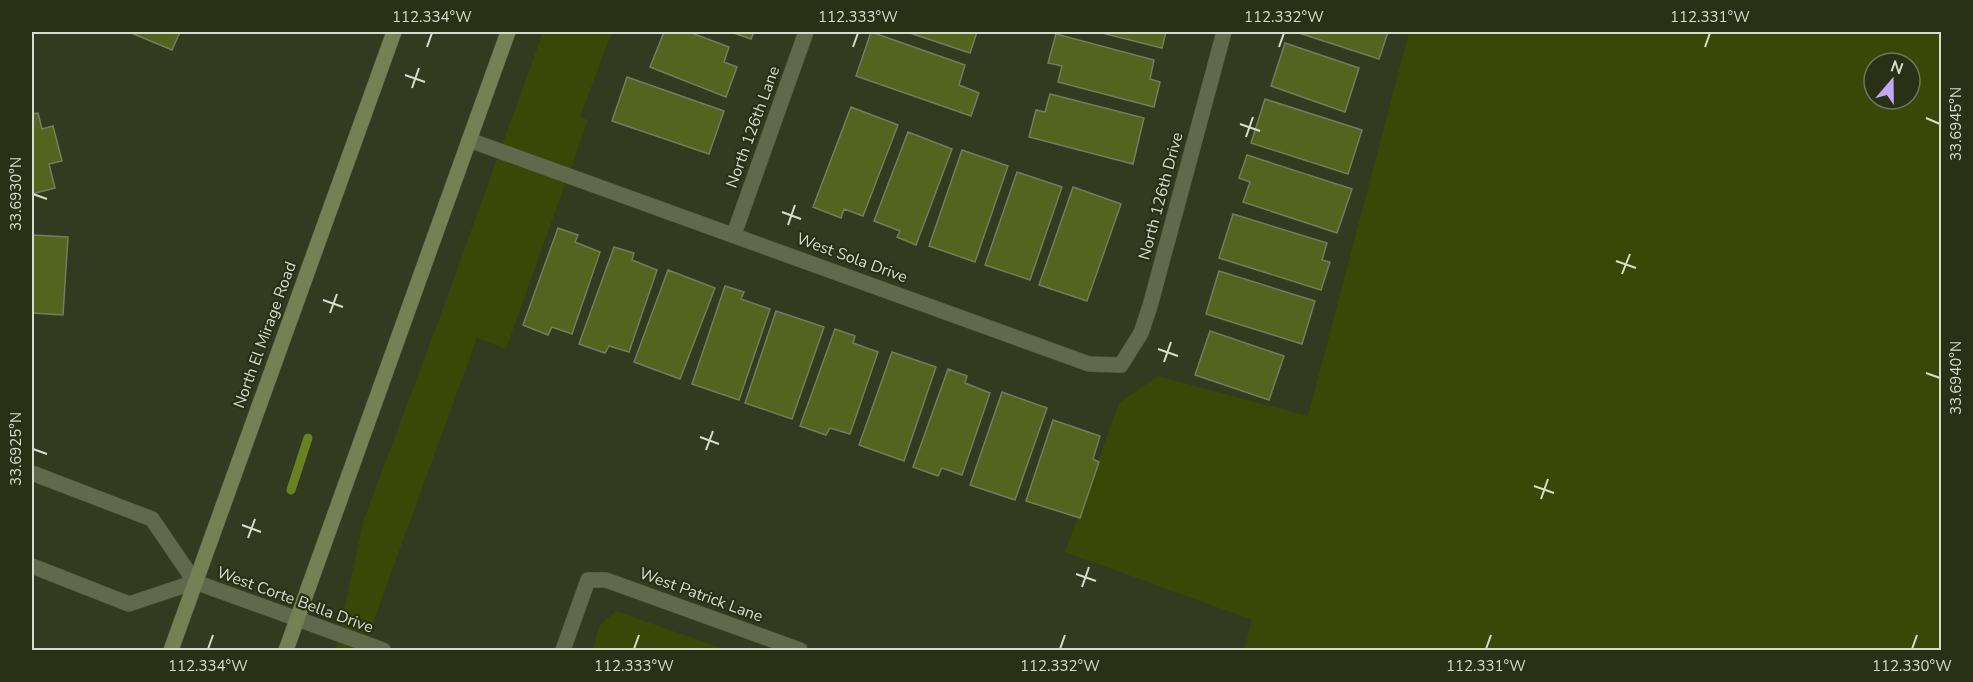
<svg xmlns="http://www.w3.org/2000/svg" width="1973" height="682" viewBox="0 0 1973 682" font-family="'Nunito Sans',sans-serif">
  <rect width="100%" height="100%" fill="#323a1f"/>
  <path fill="#394806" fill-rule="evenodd" d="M543 32H612L580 117 588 120 506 349 477 338 363 650H335L364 519 438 322Z
    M1409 32H1941V650H1244L1252 620 1065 552 1119 403 1158 376 1308 416ZM1874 63H1910V99H1874Z
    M616 611 727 650H593L599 626Z"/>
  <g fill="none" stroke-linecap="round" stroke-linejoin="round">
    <path stroke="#6a8121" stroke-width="9" d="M291 490 308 438"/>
  </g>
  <path fill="#52641d" stroke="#737d5f" stroke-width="1.5" d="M129 32H180L172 50Z
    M664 32H689L729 47 724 62 737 67 726 97 650 67Z
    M731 32H754L751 39Z
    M871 32 965 65 959 85 979 93 971 116 856 76Z
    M907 32H977L970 53Z
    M1098 32H1166L1162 48Z
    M1296 32H1388L1379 59Z
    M1056 34 1154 60 1150 79 1160 82 1154 107 1058 82 1062 66 1048 63Z
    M1285 43 1359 68 1345 112 1271 86Z
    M627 77 724 111 709 154 612 121Z
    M1050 94 1144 118 1133 164 1029 137 1036 110 1045 112Z
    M1265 99 1362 130 1348 174 1251 143Z
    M851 107 898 125 863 216 844 209 841 218 813 207Z
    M38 113 42 129 53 126 62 161 49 164 55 188 32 194V114Z
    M908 132 952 149 916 245 897 237 900 231 874 221Z
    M962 150 1008 166 975 262 929 246Z
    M1247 155 1352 189 1337 233 1243 202 1250 182 1239 178Z
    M1017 172 1062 187 1030 280 985 265Z
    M1073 187 1121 204 1087 301 1039 285Z
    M1233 214 1327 243 1322 260 1330 262 1321 290 1219 258Z
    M558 228 578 235 575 242 600 252 572 334 552 327 548 335 523 325Z
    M32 235 68 237 63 315 32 313Z
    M614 247 634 253 632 260 657 270 629 352 609 346 605 353 579 344Z
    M668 270 715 288 680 379 634 362Z
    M1219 271 1315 301 1302 344 1206 314Z
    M725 286 744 292 741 299 770 309 739 400 692 384Z
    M776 311 824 327 792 419 745 403Z
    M835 329 855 336 853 343 878 352 850 434 830 428 826 435 800 426Z
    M1210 331 1284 356 1269 400 1195 375Z
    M892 352 936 367 904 461 859 445Z
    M948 369 967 376 965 383 990 393 962 475 942 468 938 476 913 467Z
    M1002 392 1047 408 1015 500 970 485Z
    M1053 420 1100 436 1093 459 1099 462 1080 518 1026 501Z"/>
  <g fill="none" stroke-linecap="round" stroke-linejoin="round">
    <defs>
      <path id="minor" d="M469 140 1089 364 1121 365 1141 333 1150 306 1224 32
        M734 234 806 32
        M32 473 152 519 195 582 383 650
        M32 566 129 604 195 582
        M563 650 588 580H606L800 650"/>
      <path id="secondary" d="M171 650 394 32
        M286 650 508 32"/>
    </defs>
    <use href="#minor" stroke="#4f563e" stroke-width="16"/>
    <use href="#secondary" stroke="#4f563e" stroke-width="16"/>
    <use href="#minor" stroke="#60694c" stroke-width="15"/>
    <use href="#secondary" stroke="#748154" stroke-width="15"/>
  </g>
  <path fill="none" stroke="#d7ddcd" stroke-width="2" d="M427 47 432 33M853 47 858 33M1279 47 1284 33M1705 47 1710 33M405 75 425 82M412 88 419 68M1926 118 1940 124M1240 124 1260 131M1246 137 1253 117M33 194 47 199M782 212 801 219M788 225 795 205M1616 261 1636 268M1622 274 1630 254M323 300 343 307M330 313 337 294M1158 349 1178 356M1164 362 1171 342M1926 373 1940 378M700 437 719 444M33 449 47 454M706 450 713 431M1534 486 1554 493M1541 499 1548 479M242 525 261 532M248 538 255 519M1076 574 1096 581M1082 587 1089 567M208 649 213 635M634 649 639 635M1060 649 1065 635M1486 649 1491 635M1912 649 1917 635"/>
  <g text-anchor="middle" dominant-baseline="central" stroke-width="4.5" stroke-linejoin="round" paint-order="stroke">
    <g font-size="16" fill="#d7ddcd" stroke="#283015">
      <text transform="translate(753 127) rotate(-70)">North 126th Lane</text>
      <text transform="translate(1161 196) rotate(-75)">North 126th Drive</text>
      <text transform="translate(852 258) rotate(20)">West Sola Drive</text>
      <text transform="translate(265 335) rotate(-70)">North El Mirage Road</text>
      <text transform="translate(701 595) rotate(20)">West Patrick Lane</text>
      <text transform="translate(295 600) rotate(20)">West Corte Bella Drive</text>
    </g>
  </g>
  <rect width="1973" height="682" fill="none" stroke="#283015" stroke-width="66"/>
  <g transform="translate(1892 81) rotate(20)"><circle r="28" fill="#283015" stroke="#6e755f" stroke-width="1.5"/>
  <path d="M0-4.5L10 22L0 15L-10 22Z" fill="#c5a7f1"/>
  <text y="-9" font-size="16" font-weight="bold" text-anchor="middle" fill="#d7ddcd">N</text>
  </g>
  <rect x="33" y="33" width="1907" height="616" fill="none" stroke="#d7ddcd" stroke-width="2"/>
  <g font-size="15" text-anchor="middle" fill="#d7ddcd">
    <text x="432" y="22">112.334°W</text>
    <text x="858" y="22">112.333°W</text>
    <text x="1284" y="22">112.332°W</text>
    <text x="1710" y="22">112.331°W</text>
    <text transform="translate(1956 124) rotate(-90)" y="5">33.6945°N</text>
    <text transform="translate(16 194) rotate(-90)" y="5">33.6930°N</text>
    <text transform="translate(1956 378) rotate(-90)" y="5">33.6940°N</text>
    <text transform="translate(16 449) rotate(-90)" y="5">33.6925°N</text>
    <text x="208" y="671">112.334°W</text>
    <text x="634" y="671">112.333°W</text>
    <text x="1060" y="671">112.332°W</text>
    <text x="1486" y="671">112.331°W</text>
    <text x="1912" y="671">112.330°W</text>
  </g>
</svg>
